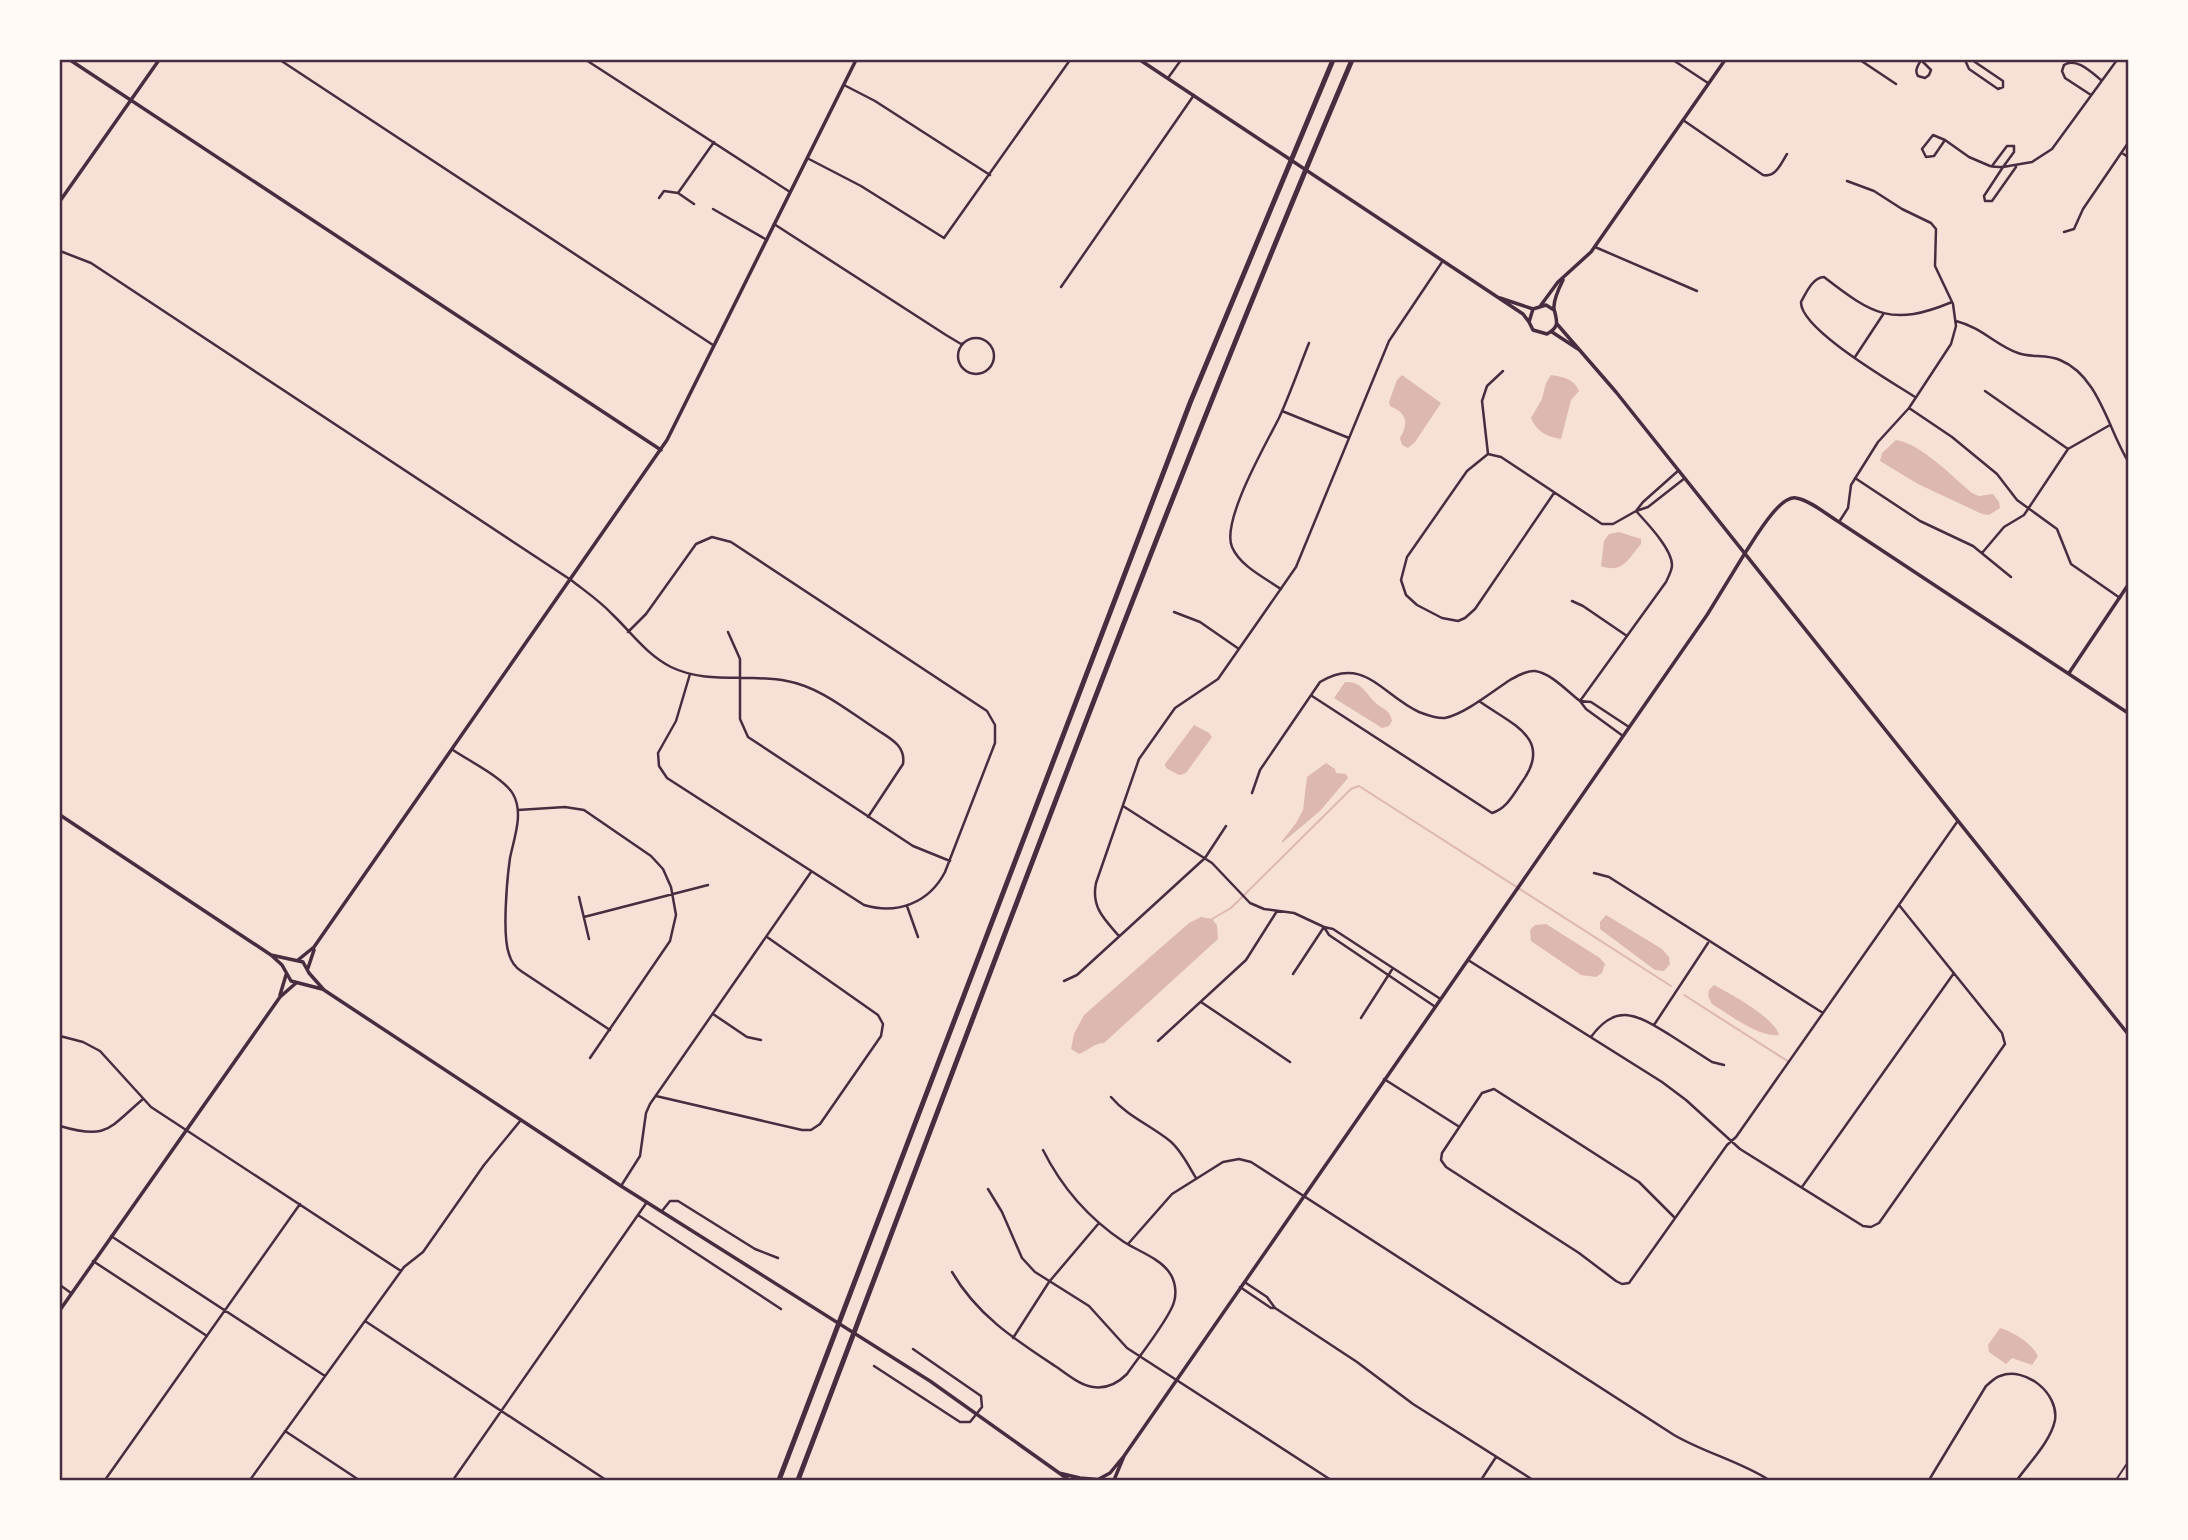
<svg xmlns="http://www.w3.org/2000/svg" width="2188" height="1540" viewBox="0 0 2188 1540" font-family="'Titillium Web',sans-serif">
  <rect width="100%" height="100%" fill="#f7e1d7"/>
  <path fill="#dcb8b0" d="M1402 375 1441 403 1415 442 1408 448 1402 445 1400 438C1409 423 1407 413 1390 406L1389 402 1397 380Z
    M1551 375C1564 377 1574 379 1579 391L1571 400 1561 439C1547 437 1536 431 1531 418L1542 399 1546 383Z
    M1896 440C1920 443 1953 477 1972 493L1979 496 1993 494 1999 502 2000 508 1989 515 1982 514 1918 484 1880 461 1882 453Z
    M1619 532 1641 539V544C1628 559 1623 574 1601 566L1604 541 1609 534Z
    M1345 682C1363 681 1366 695 1377 704 1384 710 1390 710 1392 721L1389 726 1382 728 1334 698Z
    M1194 725 1209 733 1212 737 1186 773 1179 775 1166 768 1165 764Z
    M1326 763 1335 769 1336 773 1346 774 1348 778 1320 811 1282 843V841L1296 823 1303 810 1307 777Z
    M1606 915 1662 949 1669 957 1670 964 1664 971 1655 970 1600 929V922Z
    M1201 917 1212 919 1217 925 1218 939 1104 1043C1093 1044 1089 1050 1079 1054L1071 1049 1074 1034 1084 1015 1189 923Z
    M1546 924 1600 958 1605 964 1602 973 1596 977 1581 975 1531 941 1530 930 1535 925Z
    M1714 985C1731 994 1775 1018 1779 1035 1760 1038 1728 1014 1712 1004L1708 996 1709 990Z
    M2000 1328C2013 1332 2032 1343 2038 1356L2032 1365 2012 1358 2006 1364 1989 1352 1988 1345Z"/>
  <g fill="none" stroke-linecap="round" stroke-linejoin="round">
    <path stroke="#dcb8b0" stroke-width="2" d="M1212 919 1231 908 1351 789 1359 786 1671 986
      M1684 995 1789 1062"/>
    <path stroke="#4a2c40" stroke-width="2" d="M2116 1480 2128 1462"/>
    <path stroke="#4a2c40" stroke-width="2.5" d="M280 60 713 345
      M586 60 790 192
      M1673 60 1708 83
      M1860 60 1896 84
      M1921 60 1931 70 1929 75 1925 78 1918 76C1914 70 1918 66 1921 60H1922
      M1965 60 1969 69 1998 89 2003 87V81L1972 60
      M1168 78 1181 60
      M844 85 875 101 990 175
      M2091 95 2065 78 2062 71 2064 65C2076 57 2091 72 2101 80
      M1683 120 1763 175C1776 178 1781 163 1787 154
      M1933 135 1945 140 1934 156 1926 157 1922 149Z
      M1945 140 1969 157 1990 166C1994 167 1999 167 2003 167L2014 152V146H2007L1992 166
      M2122 153 2128 157
      M807 158 861 186 944 238 1070 60
      M2016 167 1992 201H1985L1984 196 2003 167 2032 162 2052 149 2117 60
      M678 193 714 142
      M659 198 664 191 678 193 694 204
      M713 209 767 240
      M774 224 946 335 961 344 963 343
      M2064 232 2074 229 2083 209 2128 143
      M1595 247 1697 291
      M60 251 91 263 571 580C585 591 600 601 612 614 632 633 646 654 671 667 708 685 748 673 787 681 820 687 848 711 876 729 889 738 906 745 903 764L868 817
      M1061 287 1194 95
      M1956 321C1983 328 1995 345 2018 353 2032 358 2046 354 2060 360 2099 376 2108 429 2128 461
      M958 356a18 18 0 1 1 36 0a18 18 0 1 1-36 0Z
      M1855 357 1884 313
      M1985 391 2068 449
      M1915 397C1892 382 1800 329 1801 302 1806 293 1813 277 1824 277 1873 315 1892 327 1952 302
      M1909 408 1952 437 1997 474 2017 500 2057 529 2071 564 2120 598
      M1282 411 1349 438
      M1488 454 1467 471 1407 557 1401 580 1406 595 1417 605 1442 618 1458 621 1465 618 1475 609 1554 493
      M1488 454 1482 401 1487 386 1503 371
      M1679 470 1643 502 1636 511 1648 507 1685 478
      M1855 478 1920 521 1973 546 2011 577
      M1839 522 1848 508 1851 485 1878 442 1909 408 1951 344 1956 326 1953 304 1935 266 1936 229 1931 223 1902 209 1874 191 1847 181
      M1982 553 2004 527 2024 515 2068 449 2110 425
      M1281 589C1265 578 1240 566 1232 547 1221 521 1266 444 1279 418 1290 394 1299 368 1309 343
      M1572 601 1583 606 1627 636
      M1174 612 1200 622 1239 649
      M628 632 646 614 696 544 712 537 731 542 987 711 995 725V743L945 872C929 903 897 915 864 905L667 778 659 766 658 753 676 721 690 674
      M728 632 740 659V719L748 737 913 846 950 861
      M1312 696 1492 813C1507 808 1513 795 1522 782 1554 738 1511 724 1479 701
      M1623 736 1586 709 1580 701 1591 702 1629 727
      M453 750C469 761 504 778 513 794 524 813 514 838 510 858 507 879 502 935 509 954 511 961 515 967 521 971L610 1030
      M1252 793 1260 770 1320 682C1364 655 1382 695 1419 712 1427 715 1437 719 1445 718 1465 714 1493 691 1510 680 1517 676 1527 670 1535 671 1551 673 1568 692 1580 701L1666 582C1668 577 1672 571 1672 565 1672 549 1647 523 1636 511L1613 524H1602L1501 457 1488 454
      M1123 806 1212 863 1250 903 1264 909 1294 913 1324 927 1293 974
      M518 810 565 807 584 810 651 856 663 869 671 887 676 915 670 941 590 1058
      M1594 873 1609 877 1823 1013
      M579 897 589 939
      M907 906 918 937
      M584 917 708 885
      M1119 936C1104 919 1091 907 1096 883L1139 759 1175 708 1218 679 1296 567 1389 341 1442 262
      M1468 960 1662 1082 1686 1100 1740 1149 1863 1226 1871 1227 1879 1223 2005 1044 2002 1033 1899 905
      M1064 981 1077 975 1205 858 1226 826
      M1201 1002 1290 1062
      M1434 1006 1329 935 1324 927 1333 929 1439 998
      M713 1014 747 1037 761 1040
      M1361 1018 1393 968
      M1654 1025 1708 943
      M60 1036 83 1042 100 1051 151 1107 401 1271
      M1591 1037C1617 1001 1639 1016 1670 1035 1684 1044 1698 1053 1712 1062L1724 1065
      M1158 1041 1246 960 1277 911
      M1384 1079 1458 1126
      M656 1096 802 1130H811L820 1124 881 1036 883 1024 878 1015 767 937
      M1111 1097C1127 1116 1150 1125 1170 1141 1181 1150 1188 1165 1196 1178
      M60 1126C107 1140 108 1129 143 1099
      M621 1186 640 1156 646 1113 650 1104 811 872
      M1802 1187 1954 973
      M988 1189 1002 1212 1022 1258 1035 1272 1089 1306 1127 1348 1331 1480
      M662 1211 670 1201H678L755 1249 778 1258
      M638 1215 781 1309
      M1675 1218 1639 1182 1494 1089 1482 1093 1442 1153 1441 1160 1446 1167 1579 1253 1616 1281 1622 1284 1629 1283 1727 1145 1736 1137 1957 822
      M111 1236 325 1376
      M1128 1244 1172 1194 1223 1162 1239 1159 1251 1162 1674 1435C1705 1453 1739 1461 1769 1480
      M93 1261 207 1336
      M952 1272C977 1315 1014 1339 1055 1366 1066 1373 1079 1385 1093 1387 1106 1389 1117 1384 1127 1374 1138 1358 1170 1318 1174 1302 1177 1292 1175 1280 1169 1272 1159 1258 1138 1251 1124 1242 1088 1218 1062 1188 1043 1150
      M60 1285 71 1293
      M1240 1287 1271 1308H1275L1267 1297 1246 1283
      M1275 1308 1357 1362 1413 1404 1533 1480
      M365 1321 606 1480
      M1013 1338 1049 1282 1099 1223
      M874 1366 960 1422H970L982 1407 981 1396 913 1349
      M285 1431 359 1480
      M105 1480 300 1204
      M250 1480 404 1267 423 1252 484 1165 521 1120
      M453 1480 647 1202
      M1481 1480 1496 1457
      M1929 1480 1986 1386C1990 1383 1995 1377 2000 1376 2025 1366 2059 1393 2055 1420 2051 1441 2029 1463 2017 1480"/>
    <path stroke="#4a2c40" stroke-width="3.5" d="M70 60 661 450
      M2069 673 2128 585
      M298 960 314 947 667 440 856 60
      M308 968 314 950
      M280 995 286 975
      M60 1310 280 997 296 983
      M1099 1479 1110 1473 1124 1456 1707 615 1745 553
      M1114 1480 1124 1456"/>
    <path stroke="#4a2c40" stroke-width="3.5" d="M1140 60 1523 314 1529 322
      M60 201 159 60
      M1500 298 1533 309
      M1541 305 1558 282 1591 252 1725 60
      M1554 310 1546 305 1533 309 1529 322 1533 330 1547 334C1560 327 1557 321 1554 309 1553 300 1559 288 1563 280
      M1557 324 1616 392 2128 1034
      M1552 332 1578 349
      M1745 553C1754 540 1779 495 1796 498 1810 500 1827 515 1839 522L2128 713
      M60 815 271 955 282 965 291 981 322 989
      M271 955 303 962 309 973 324 990 621 1186 930 1381 1069 1480
      M1059 1473 1080 1478 1103 1480"/>
    <path stroke="#4a2c40" stroke-width="5" d="M779 1480 1190 403 1333 60
      M798 1480C979 1006 1153 527 1352 60"/>
  </g>
  <rect width="2188" height="1540" fill="none" stroke="#fffaf5" stroke-width="122"/>
  <rect x="61" y="61" width="2066" height="1418" fill="none" stroke="#4a2c40" stroke-width="2.5"/>
</svg>
